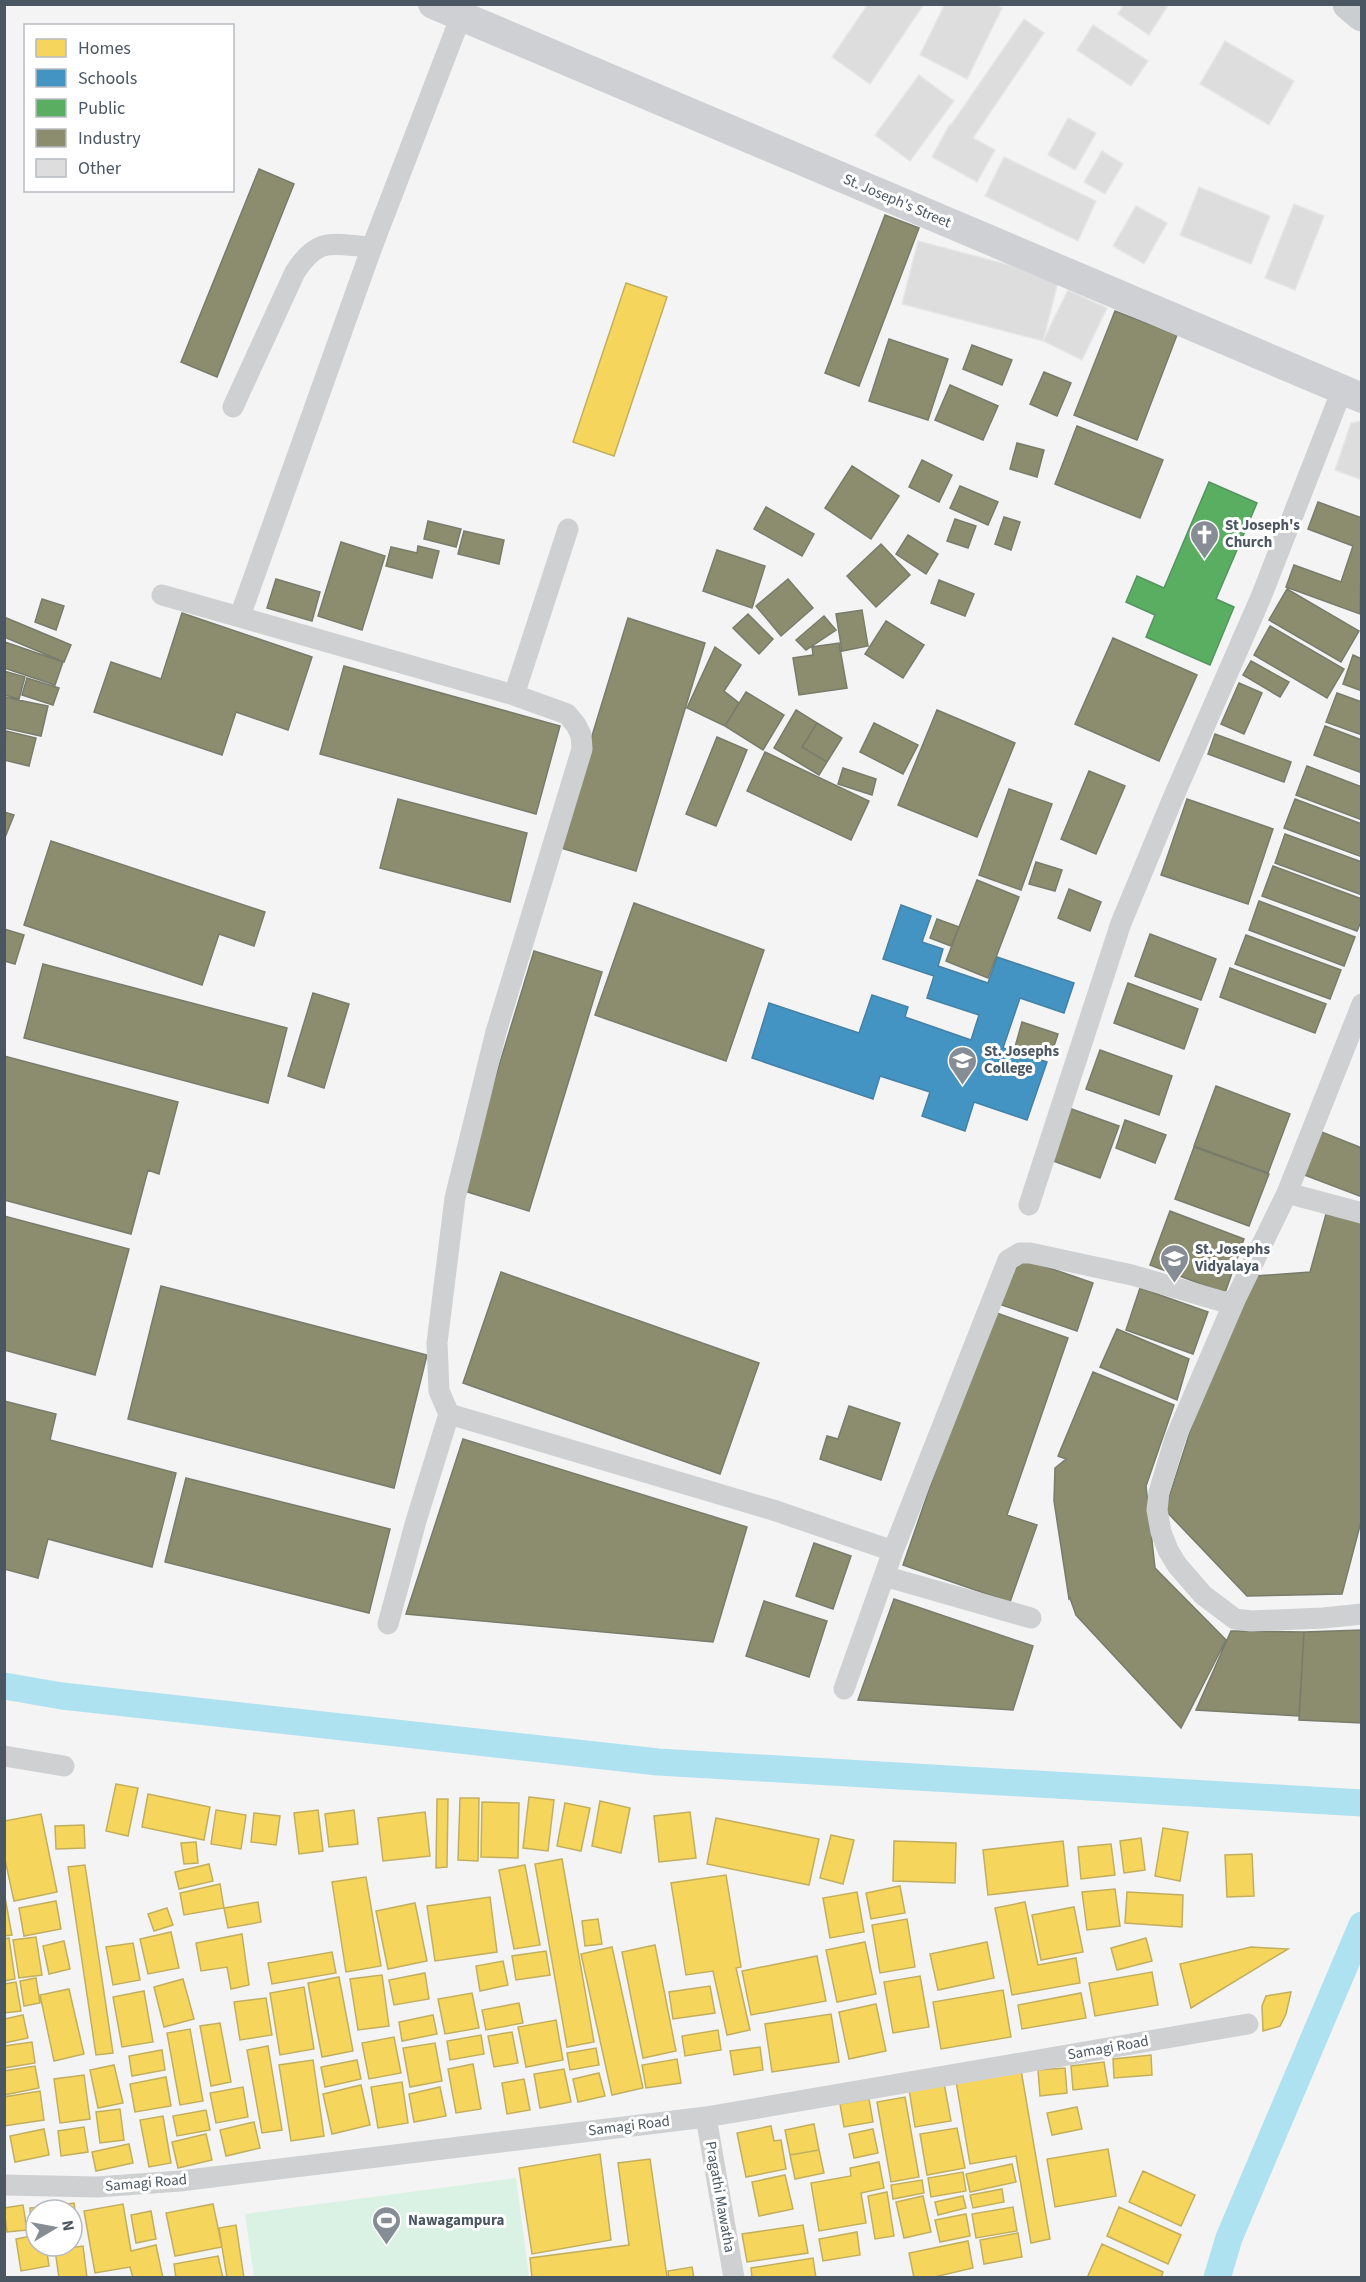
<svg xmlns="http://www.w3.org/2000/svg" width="1366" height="2282" viewBox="0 0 1366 2282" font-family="'Source Sans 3',sans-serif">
  <rect width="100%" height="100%" fill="#f4f4f4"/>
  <path fill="#d9f2e3" d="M516 2178 529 2277H254L245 2214Z"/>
  <path fill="#f6d55c" stroke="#c2af5e" stroke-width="1.5" d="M626 283 667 297 614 456 573 442Z
    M116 1784 138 1788 128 1836 106 1831Z
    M148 1794 210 1807 204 1840 142 1827Z
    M529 1797 554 1800 548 1851 523 1848Z
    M460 1798H479L478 1861 458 1860Z
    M437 1799H448L447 1867 436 1868Z
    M600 1801 630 1808 621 1853 592 1846Z
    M482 1802 519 1803 518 1858 481 1857Z
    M565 1803 590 1808 581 1851 557 1846Z
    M216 1810 246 1815 241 1849 211 1844Z
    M318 1810 323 1851 299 1854 294 1813Z
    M354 1810 358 1844 329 1847 325 1814Z
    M425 1812 430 1856 383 1861 378 1818Z
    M690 1812 696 1858 659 1862 654 1816Z
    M254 1813 280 1816 276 1845 251 1842Z
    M41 1814 57 1892 14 1901 4 1855V1821Z
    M716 1818 819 1839 809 1885 707 1864Z
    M84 1825 85 1848 56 1849 55 1826Z
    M1163 1828 1188 1832 1180 1881 1155 1876Z
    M831 1835 854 1840 843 1884 820 1878Z
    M1141 1838 1145 1870 1124 1873 1120 1841Z
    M894 1841 956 1843 955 1883 893 1881Z
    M1063 1841 1068 1886 988 1895 983 1850Z
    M196 1842 198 1863 184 1864 181 1843Z
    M1111 1844 1115 1875 1081 1879 1078 1847Z
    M1252 1854 1254 1896 1227 1897 1225 1855Z
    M562 1859 594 2042 567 2047 535 1864Z
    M209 1864 213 1881 179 1889 175 1872Z
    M85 1865 113 2053 96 2055 68 1867Z
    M525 1865 540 1945 514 1949 499 1870Z
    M726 1875 741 1967 736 1968 750 2030 727 2035 713 1971 686 1975 671 1883Z
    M366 1877 381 1966 346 1972 332 1882Z
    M220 1884 224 1908 184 1915 180 1893Z
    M900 1886 905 1913 871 1919 866 1893Z
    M1115 1889 1120 1926 1087 1930 1082 1892Z
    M4 1892 12 1935 4 1936Z
    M857 1892 864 1932 830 1938 823 1898Z
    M1127 1892 1183 1895 1182 1927 1125 1923Z
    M490 1897 497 1952 435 1961 427 1906Z
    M56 1901 61 1929 24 1936 19 1908Z
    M258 1902 261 1922 228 1928 224 1908Z
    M1025 1902 1038 1965 1076 1958 1080 1983 1012 1995 995 1908Z
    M415 1903 427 1961 388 1969 376 1911Z
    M1074 1907 1083 1952 1041 1960 1032 1915Z
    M167 1908 173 1925 154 1931 148 1914Z
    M598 1919 602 1944 585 1946 582 1921Z
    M907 1919 915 1967 880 1973 872 1925Z
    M171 1932 179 1968 148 1974 140 1939Z
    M242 1934 249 1985 231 1989 227 1967 201 1971 196 1943Z
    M36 1937 42 1975 19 1978 13 1940Z
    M9 1938 15 1979 4 1981V1939Z
    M1146 1938 1152 1961 1117 1970 1111 1948Z
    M64 1941 70 1969 49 1974 43 1946Z
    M865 1942 876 1994 837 2002 826 1950Z
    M987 1942 994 1978 938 1990 930 1954Z
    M133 1943 140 1980 113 1985 106 1947Z
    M655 1945 676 2051 643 2058 622 1952Z
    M612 1947 643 2088 612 2095 581 1954Z
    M1251 1947 1288 1949 1191 2008 1180 1964Z
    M546 1951 550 1975 516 1980 512 1956Z
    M332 1952 336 1973 272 1984 268 1963Z
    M817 1956 826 2001 751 2015 742 1971Z
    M503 1961 508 1985 480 1991 476 1966Z
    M1152 1972 1158 2005 1095 2016 1089 1983Z
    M425 1973 429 1999 394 2005 389 1980Z
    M382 1975 389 2026 358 2030 350 1979Z
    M920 1976 929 2027 893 2033 884 1982Z
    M339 1977 353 2051 322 2057 308 1983Z
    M36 1978 40 2003 24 2006 20 1981Z
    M183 1979 194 2019 164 2027 154 1987Z
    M16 1982 21 2011 4 2013V1984Z
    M710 1986 715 2013 673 2019 669 1992Z
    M304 1987 314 2049 280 2055 270 1993Z
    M69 1989 84 2054 54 2061 40 1995Z
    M1003 1990 1011 2037 941 2049 933 2002Z
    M144 1991 153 2042 122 2047 113 1997Z
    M1291 1992 1286 2014 1280 2026 1263 2031 1262 2006 1266 1996Z
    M472 1993 479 2028 445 2034 438 1999Z
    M1081 1993 1086 2018 1022 2029 1018 2005Z
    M266 1998 272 2035 240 2040 234 2002Z
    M519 2003 523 2023 486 2030 482 2010Z
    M876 2004 886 2051 849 2059 839 2012Z
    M831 2014 839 2062 772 2072 765 2024Z
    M23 2015 28 2038 4 2043V2019Z
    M433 2015 437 2034 402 2041 399 2022Z
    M556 2020 563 2060 526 2067 518 2027Z
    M220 2023 231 2082 211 2086 200 2026Z
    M190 2029 203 2101 180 2105 167 2033Z
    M718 2030 721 2050 685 2056 682 2036Z
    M512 2032 518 2063 494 2067 488 2036Z
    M481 2035 484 2054 450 2060 447 2041Z
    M394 2037 401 2073 369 2079 362 2043Z
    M32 2042 35 2063 4 2068V2046Z
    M435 2043 442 2081 410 2087 403 2048Z
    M268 2046 282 2130 262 2133 247 2050Z
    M760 2047 763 2070 734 2075 730 2051Z
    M596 2048 599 2065 570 2070 567 2053Z
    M162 2050 165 2070 132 2076 129 2056Z
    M1151 2055 1152 2075 1114 2078 1113 2059Z
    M677 2059 681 2083 646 2088 642 2065Z
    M313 2060 324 2136 291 2141 279 2065Z
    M357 2060 361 2079 325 2087 321 2067Z
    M1104 2062 1108 2086 1073 2090 1071 2066Z
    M473 2064 481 2109 456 2113 448 2069Z
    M114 2065 123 2103 98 2108 90 2070Z
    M35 2066 39 2088 4 2095V2071Z
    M1065 2068 1067 2093 1040 2096 1038 2070Z
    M564 2069 571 2102 540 2108 534 2074Z
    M1021 2070 1050 2239 1031 2243 1016 2156 970 2164 956 2081Z
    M599 2073 605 2096 578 2102 573 2079Z
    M84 2075 90 2119 60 2123 54 2079Z
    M166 2077 171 2106 135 2112 130 2084Z
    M524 2079 530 2110 507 2114 502 2083Z
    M402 2082 408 2123 378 2128 371 2087Z
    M944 2083 951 2121 915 2127 909 2089Z
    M361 2085 370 2125 332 2134 323 2094Z
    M243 2087 248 2117 216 2123 210 2093Z
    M440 2087 446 2116 414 2122 409 2094Z
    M40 2091 44 2120 4 2126V2097Z
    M905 2097 919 2177 891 2182 877 2102Z
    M869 2099 873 2122 844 2127 840 2104Z
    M1077 2107 1082 2129 1052 2135 1047 2113Z
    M120 2109 124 2140 100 2143 96 2112Z
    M206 2110 210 2130 177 2136 173 2116Z
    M163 2116 171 2163 149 2167 140 2120Z
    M254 2122 260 2148 226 2156 220 2130Z
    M814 2124 819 2150 790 2155 785 2130Z
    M771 2126 774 2141 781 2140 786 2169 746 2177 737 2133Z
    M84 2127 88 2152 61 2156 58 2131Z
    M957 2128 965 2168 927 2175 920 2134Z
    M44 2129 49 2155 15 2162 10 2136Z
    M873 2129 878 2153 854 2158 849 2134Z
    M206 2134 212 2160 178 2168 172 2142Z
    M129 2144 133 2163 96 2171 92 2152Z
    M1108 2149 1116 2196 1055 2207 1047 2159Z
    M819 2150 824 2173 795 2179 790 2155Z
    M600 2154 611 2240 532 2254 519 2168Z
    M650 2159 667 2277 532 2278 530 2258 629 2245 618 2163Z
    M879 2162 884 2188 861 2193 866 2223 819 2231 811 2183 851 2176 850 2168Z
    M1012 2164 1016 2182 970 2192 966 2174Z
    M1143 2171 1195 2195 1181 2226 1129 2202Z
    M963 2172 966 2191 931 2197 928 2178Z
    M785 2175 793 2209 759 2216 752 2182Z
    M922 2180 924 2193 893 2199 891 2185Z
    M1002 2189 1004 2202 973 2208 970 2195Z
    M887 2192 894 2236 875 2239 868 2196Z
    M923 2196 931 2232 904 2238 896 2202Z
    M963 2196 966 2208 938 2215 935 2202Z
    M74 2203 78 2232 72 2233V2210H47V2207Z
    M123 2204 131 2251 156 2245 163 2278H133L130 2267 95 2273 84 2211Z
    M213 2204 222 2247 175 2256 166 2213Z
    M23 2205 27 2230 7 2232 4 2208Z
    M42 2207 43 2210H36V2229H31L30 2208Z
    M1013 2207 1017 2231 976 2238 972 2214Z
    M1119 2207 1181 2235 1168 2264 1107 2236Z
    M151 2211 156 2239 136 2243 131 2215Z
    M966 2214 970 2236 940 2242 935 2220Z
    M236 2225 244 2278H227L219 2228Z
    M803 2225 808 2253 747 2262 742 2234Z
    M857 2232 860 2255 823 2261 819 2239Z
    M1018 2233 1022 2257 984 2264 980 2240Z
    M36 2235V2246H46L49 2266 21 2271 16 2239Z
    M968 2241 973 2268 930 2278H914L909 2253Z
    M1102 2244 1163 2272 1161 2278H1087Z
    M83 2246 87 2278H59L55 2250Z
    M218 2256 223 2278H176L174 2264Z
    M813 2258 816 2278H752L751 2268Z
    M692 2267 694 2278H669L668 2271Z"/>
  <path fill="#4393c3" stroke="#4581a6" stroke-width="1.5" d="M901 905 931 916 922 942 943 949 938 966 988 983 997 957 1074 983 1064 1013 1020 998 1003 1048 1047 1062 1027 1120 974 1102 965 1131 922 1116 930 1092 880 1076 873 1099 752 1058 769 1003 859 1033 872 995 908 1007 905 1017 971 1040 979 1015 927 998 934 976 883 959Z"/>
  <path fill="#5aae61" stroke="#559461" stroke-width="1.5" d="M1209 482 1257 503 1216 599 1234 607 1210 665 1146 637 1155 615 1126 602 1137 576 1164 588Z"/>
  <path fill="#8c8c6e" stroke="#787c6a" stroke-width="1.5" d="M259 169 294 184 217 377 181 362Z
    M885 215 919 228 859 386 825 373Z
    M1115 311 1177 335 1137 440 1074 415Z
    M889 339 948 359 928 420 869 401Z
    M972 345 1012 360 1002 385 963 369Z
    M1044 372 1071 383 1057 416 1030 404Z
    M950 385 998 406 983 440 935 420Z
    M1077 426 1163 460 1140 518 1055 484Z
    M1017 443 1044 450 1037 477 1010 469Z
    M922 460 952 475 939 502 909 487Z
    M852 466 899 496 871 539 825 508Z
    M960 486 998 502 988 525 950 508Z
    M1318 502 1362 518 1360 614 1286 587 1294 565 1341 582 1353 546 1308 529Z
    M766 507 814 534 802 556 754 529Z
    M1004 517 1020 522 1011 550 995 544Z
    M955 519 976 526 968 548 947 541Z
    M428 521 461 529 456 547 424 539Z
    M464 531 504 540 499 564 458 554Z
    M908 535 938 554 926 574 896 554Z
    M341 542 385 556 362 630 318 616Z
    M881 544 910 575 876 607 847 576Z
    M418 546 439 551 432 578 386 566 391 547 417 553Z
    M717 550 765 566 752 608 703 591Z
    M276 579 320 592 312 621 267 608Z
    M788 579 813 608 781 636 756 606Z
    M939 580 974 594 965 616 931 603Z
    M1287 589 1359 631 1341 662 1269 620Z
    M42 599 64 606 56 630 35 622Z
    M862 610 868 646 842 651 836 614Z
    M182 613 312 657 288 730 236 712 222 755 94 712 111 662 161 679Z
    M748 614 773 639 759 654 733 628Z
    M824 616 836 630 806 650 796 640Z
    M4 617 71 645 64 662 4 637Z
    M628 618 705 643 636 871 558 847Z
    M886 621 924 645 903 678 865 654Z
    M1270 626 1344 669 1327 698 1254 655Z
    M1113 638 1197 675 1159 761 1075 724Z
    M5 642 63 662 55 685 4 668Z
    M839 643 847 688 799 695 793 658 813 655 812 647Z
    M715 647 741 665 724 691 739 703 725 726 687 708Z
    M1353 655 1362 659V691L1343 684Z
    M1251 661 1289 682 1280 697 1243 675Z
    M344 666 560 726 536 814 320 754Z
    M4 671 25 677 19 699 4 695Z
    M27 678 59 688 53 705 22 695Z
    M1239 683 1262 693 1244 734 1221 724Z
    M746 692 784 715 763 750 725 726Z
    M1337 693 1362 702V735L1326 722Z
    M4 697 48 706 41 736 4 728Z
    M796 710 817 723 802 747 827 762 819 775 774 748Z
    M937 710 1015 743 977 837 898 805Z
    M817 723 842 738 827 762 802 747Z
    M874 723 918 745 903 774 860 752Z
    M1325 726 1362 740V773L1314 755Z
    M6 731 36 738 29 766 4 760Z
    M1215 734 1291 762 1284 782 1208 754Z
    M717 737 747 750 716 826 686 814Z
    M765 752 869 801 851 840 747 791Z
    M1307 766 1362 787V820L1296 795Z
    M843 768 876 779 872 795 838 784Z
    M1089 771 1125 786 1096 854 1061 839Z
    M1009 789 1052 804 1021 890 979 875Z
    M398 799 527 833 510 902 380 868Z
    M1187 799 1273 829 1248 904 1161 875Z
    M1295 799 1362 824V857L1284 828Z
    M4 812 14 815 4 840Z
    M1285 834 1362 862V895L1275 863Z
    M51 841 265 912 254 946 219 934 202 985 24 925Z
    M1036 862 1062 870 1055 891 1029 884Z
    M1273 866 1362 899V919L1357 931 1262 896Z
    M977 880 1019 897 988 978 946 961Z
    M1069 889 1101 902 1090 931 1058 918Z
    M1259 901 1355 937 1344 966 1249 930Z
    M634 903 764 950 726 1061 595 1015Z
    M937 919 959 927 951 946 930 938Z
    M4 929 24 935 15 964 4 961Z
    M1150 934 1216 959 1201 1000 1135 976Z
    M1246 935 1341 970 1330 999 1235 964Z
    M534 951 602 972 529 1211 461 1190Z
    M43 964 287 1028 268 1103 24 1038Z
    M1230 968 1326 1004 1315 1033 1220 997Z
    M1128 983 1198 1009 1184 1049 1114 1023Z
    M313 993 349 1004 324 1088 288 1076Z
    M1022 1022 1058 1034 1050 1058 1015 1047Z
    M1100 1050 1172 1076 1159 1115 1086 1089Z
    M4 1056 178 1102 159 1174 148 1170 131 1234 4 1200Z
    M1216 1086 1290 1114 1268 1173 1194 1146Z
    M1066 1107 1119 1126 1100 1178 1048 1159Z
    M1125 1120 1166 1135 1155 1163 1116 1148Z
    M1319 1131 1362 1148V1197L1302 1174Z
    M1194 1147 1269 1174 1249 1226 1175 1199Z
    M1170 1211 1244 1239 1225 1293 1150 1265Z
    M1326 1214 1362 1221V1518L1342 1594 1247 1596 1165 1510 1201 1397 1255 1276 1310 1272Z
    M4 1216 129 1249 95 1375 4 1350Z
    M1015 1256 1093 1283 1077 1331 999 1304Z
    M501 1272 759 1363 720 1474 463 1383Z
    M161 1286 427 1355 394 1488 128 1419Z
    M1140 1288 1208 1312 1193 1354 1126 1330Z
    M991 1311 1068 1338 1007 1515 1037 1525 1010 1602 903 1565Z
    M1117 1329 1189 1359 1177 1400 1100 1367Z
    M1093 1372 1174 1405 1146 1486 1155 1568 1226 1640 1181 1728 1076 1615 1070 1598 1069 1599 1054 1501 1055 1468 1066 1459 1058 1456Z
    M4 1401 56 1414 50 1440 176 1473 152 1567 48 1539 38 1578 4 1569Z
    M849 1406 900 1423 881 1480 820 1459 827 1436 838 1439Z
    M463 1439 747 1527 713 1642 406 1614Z
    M186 1478 390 1529 369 1613 165 1562Z
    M814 1543 851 1556 833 1609 796 1596Z
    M894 1599 1033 1646 1013 1710 858 1700Z
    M764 1601 827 1621 809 1677 746 1656Z
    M1362 1630V1723L1299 1720 1304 1632Z
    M1231 1631 1304 1632 1299 1716 1196 1710Z"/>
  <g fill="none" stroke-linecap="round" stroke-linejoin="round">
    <path stroke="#aee2f0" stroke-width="27" d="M4 1686 62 1696 658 1762 1362 1803
      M1217 2278 1229 2238 1362 1925"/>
  </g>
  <path fill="#ddddde" stroke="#e5e6e7" stroke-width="1.5" d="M868 4H924L870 84 832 57Z
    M945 4H995L1002 8 967 79 920 55Z
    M1124 4H1162L1167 7 1149 35 1118 14Z
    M1024 19 1044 33 973 138 995 150 977 182 932 157 950 124 951 125Z
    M1093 25 1148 61 1131 86 1077 50Z
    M1225 41 1294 81 1269 125 1200 84Z
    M919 75 954 101 910 161 875 135Z
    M1068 118 1096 133 1075 170 1048 155Z
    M1102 151 1123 164 1105 194 1084 182Z
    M1004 157 1096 201 1078 241 985 196Z
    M1199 187 1270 216 1251 264 1180 235Z
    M1294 204 1324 216 1295 290 1265 278Z
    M1136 206 1167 223 1144 264 1113 246Z
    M918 241 1059 278 1043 341 902 304Z
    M1068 290 1107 308 1082 360 1043 341Z
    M1362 421V480L1335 470 1351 423Z"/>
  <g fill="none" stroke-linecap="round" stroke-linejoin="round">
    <path stroke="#ced0d2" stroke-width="21" d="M233 407 295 272C319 235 333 245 372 247
      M162 595 514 695 567 714 576 725 581 735 582 749 496 1032 455 1198 437 1343 439 1391 449 1414 773 1510 893 1551
      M240 616 372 247 461 16
      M514 695 568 529
      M1362 1004 1287 1193 1235 1300 1175 1439 1159 1492 1157 1510 1161 1532 1168 1550 1177 1565 1203 1595 1235 1619 1251 1621 1323 1618 1362 1614
      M1287 1193 1362 1213
      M1029 1205 1121 923 1173 798 1261 597 1342 390
      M884 1576 1031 1618
      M388 1624 416 1521 449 1414
      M844 1689 893 1551 1008 1260 1020 1253H1030L1132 1275 1224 1302 1235 1300
      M4 1756 64 1766
      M706 2117 734 2278
      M4 2185 97 2187 180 2181 706 2117 1248 2024"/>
    <path stroke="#ced0d4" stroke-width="30" d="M433 4 1362 398"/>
    <path stroke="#caced1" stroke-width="33" d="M1349 4 1362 15"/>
  </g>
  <defs>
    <symbol id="church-pin" viewBox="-11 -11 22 30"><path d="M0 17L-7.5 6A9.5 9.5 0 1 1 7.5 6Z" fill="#868d94" stroke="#fff"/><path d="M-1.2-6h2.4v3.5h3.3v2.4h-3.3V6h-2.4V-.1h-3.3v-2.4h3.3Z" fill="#fff"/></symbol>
    <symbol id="school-pin" viewBox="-11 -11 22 30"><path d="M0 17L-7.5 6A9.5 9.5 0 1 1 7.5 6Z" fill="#868d94" stroke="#fff"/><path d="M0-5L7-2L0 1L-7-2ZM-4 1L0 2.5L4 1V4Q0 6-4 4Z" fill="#fff"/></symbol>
    <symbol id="stadium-pin" viewBox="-11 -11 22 30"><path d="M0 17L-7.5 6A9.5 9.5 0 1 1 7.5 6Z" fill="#868d94" stroke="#fff"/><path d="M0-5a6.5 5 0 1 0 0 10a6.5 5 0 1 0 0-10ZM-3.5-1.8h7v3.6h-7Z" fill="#fff"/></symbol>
  </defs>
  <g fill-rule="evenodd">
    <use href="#church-pin" x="1188" y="518" width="33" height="45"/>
    <use href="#school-pin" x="946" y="1044" width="33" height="45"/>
    <use href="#school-pin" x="1158" y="1242" width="33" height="45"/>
    <use href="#stadium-pin" x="370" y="2204" width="33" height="45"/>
  </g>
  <g text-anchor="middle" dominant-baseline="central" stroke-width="6" stroke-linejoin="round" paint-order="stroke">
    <g font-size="15" fill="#4a5661" stroke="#fff">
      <text transform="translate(897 201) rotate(23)">St. Joseph's Street</text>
      <text transform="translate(1108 2048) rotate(-10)">Samagi Road</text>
      <text transform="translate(629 2126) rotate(-7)">Samagi Road</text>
      <text transform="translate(146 2183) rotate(-5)">Samagi Road</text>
      <text transform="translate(720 2197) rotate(80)">Pragathi Mawatha</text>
    </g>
    <g font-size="15" font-weight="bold" fill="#4a5661" stroke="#fff" text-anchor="start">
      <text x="1225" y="525">St Joseph's<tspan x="1225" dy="17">Church</tspan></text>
      <text x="984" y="1051">St. Josephs<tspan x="984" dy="17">College</tspan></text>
      <text x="1195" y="1249">St. Josephs<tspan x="1195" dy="17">Vidyalaya</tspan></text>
      <text x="408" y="2220">Nawagampura</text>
    </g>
  </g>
  <rect width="1366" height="2282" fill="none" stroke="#4a5661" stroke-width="12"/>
  <rect x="24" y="24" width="210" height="168" fill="#ffffff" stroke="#b7bbc0" stroke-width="1.5"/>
  <rect x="36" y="39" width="30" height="18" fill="#f6d55c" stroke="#b7bbc0" stroke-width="1.5"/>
  <text x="78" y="54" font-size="18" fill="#4a5661">Homes</text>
  <rect x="36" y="69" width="30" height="18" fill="#4393c3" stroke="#b7bbc0" stroke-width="1.5"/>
  <text x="78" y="84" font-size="18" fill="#4a5661">Schools</text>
  <rect x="36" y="99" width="30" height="18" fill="#5aae61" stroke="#b7bbc0" stroke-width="1.5"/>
  <text x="78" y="114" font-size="18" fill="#4a5661">Public</text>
  <rect x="36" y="129" width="30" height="18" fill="#8c8c6e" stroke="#b7bbc0" stroke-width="1.5"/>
  <text x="78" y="144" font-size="18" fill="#4a5661">Industry</text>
  <rect x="36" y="159" width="30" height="18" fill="#ddddde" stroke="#b7bbc0" stroke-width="1.5"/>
  <text x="78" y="174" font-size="18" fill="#4a5661">Other</text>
  <g transform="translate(54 2228) rotate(80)"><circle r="28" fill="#ffffff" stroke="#b7bbc0" stroke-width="1.5"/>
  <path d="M0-4.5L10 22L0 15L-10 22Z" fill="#868d94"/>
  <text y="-9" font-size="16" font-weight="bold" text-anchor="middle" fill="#4a5661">N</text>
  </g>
</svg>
